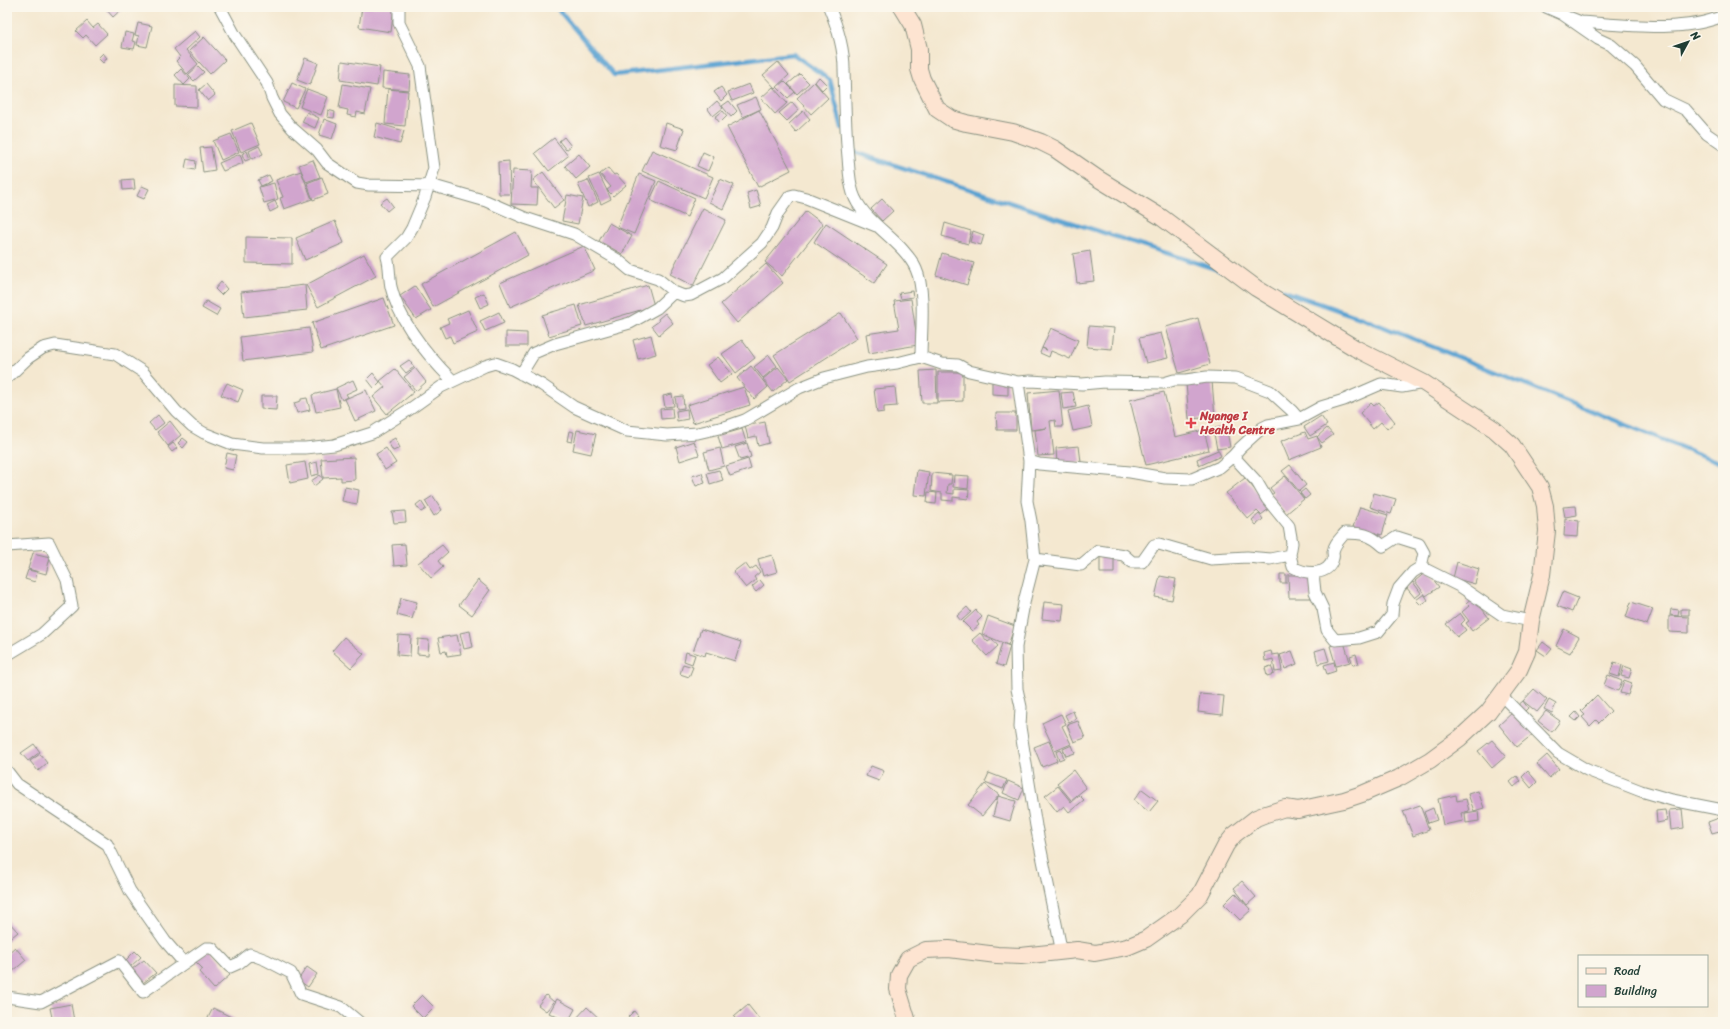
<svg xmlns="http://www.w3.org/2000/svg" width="1730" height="1029" viewBox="0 0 1730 1029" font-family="Sriracha,sans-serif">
  <rect width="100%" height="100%" fill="#fbf7ec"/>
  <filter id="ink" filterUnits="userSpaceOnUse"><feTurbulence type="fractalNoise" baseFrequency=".025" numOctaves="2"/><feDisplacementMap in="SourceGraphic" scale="8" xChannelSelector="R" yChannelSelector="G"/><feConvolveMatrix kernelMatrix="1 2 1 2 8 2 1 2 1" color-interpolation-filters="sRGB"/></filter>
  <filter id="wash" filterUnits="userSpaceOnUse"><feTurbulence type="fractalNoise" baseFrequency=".012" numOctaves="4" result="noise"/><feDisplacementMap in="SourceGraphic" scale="16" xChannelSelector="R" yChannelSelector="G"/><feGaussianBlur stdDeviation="0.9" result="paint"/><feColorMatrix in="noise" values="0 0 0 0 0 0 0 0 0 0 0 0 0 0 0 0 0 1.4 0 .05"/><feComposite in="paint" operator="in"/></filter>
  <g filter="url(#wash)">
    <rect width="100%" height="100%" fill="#f4e8d0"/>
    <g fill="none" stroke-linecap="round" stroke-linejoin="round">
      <path stroke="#5aa2d1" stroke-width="4.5" d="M556 7 614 75 793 54 830 80 842 128
        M848 150 1222 271
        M1263 284 1364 319 1723 464"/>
    </g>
    <g id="blocks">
      <path fill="#d1a5ce" d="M104 7H124L113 17Z
        M362 7H394L391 32 359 27Z
        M87 21 93 28 98 24 107 34 95 45 86 35 83 38 76 31Z
        M138 23 152 26 147 47 137 45 139 36 135 35Z
        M195 31 200 37 186 50 198 64 187 74 176 61 180 57 174 49Z
        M125 32 134 34 132 41 136 42 134 49 122 47Z
        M204 37 225 60 210 74 189 51Z
        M103 53 107 58 103 63 98 58Z
        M305 58 318 63 310 85 297 80Z
        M342 61 380 67 377 86 340 80Z
        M778 62 789 75 775 88 763 75Z
        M198 66 204 72 194 81 188 75Z
        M181 69 190 79 184 85 175 75Z
        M383 72 410 75 409 90 382 88Z
        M800 74 809 83 797 94 788 84Z
        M819 77 827 85 822 90 815 82Z
        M784 81 795 92 788 98 777 87Z
        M814 82 828 98 811 114 797 98Z
        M292 83 305 89 296 108 283 102Z
        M206 84 215 95 208 101 199 90Z
        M343 84 370 89 365 114 357 112 356 117 347 115 348 110 339 108Z
        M749 84 753 93 732 101 728 92Z
        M175 85 197 86V107L175 106Z
        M721 87 727 95 721 101 714 92Z
        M773 87 787 103 775 114 761 98Z
        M307 89 328 97 321 115 300 107Z
        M388 89 408 91 405 126 385 124Z
        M756 97 761 109 743 117 737 105Z
        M717 101 723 108 713 116 708 109Z
        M729 101 737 111 731 117 722 106Z
        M792 102 799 110 787 121 779 113Z
        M328 110 335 112 334 118 327 117Z
        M759 110 791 170 758 187 727 127Z
        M723 111 727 116 720 123 715 117Z
        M803 111 810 119 796 132 789 124Z
        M307 112 319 118 315 128 302 122Z
        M324 119 337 124 332 139 319 135Z
        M251 123 260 144 241 152 232 131Z
        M377 123 404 131 400 144 374 137Z
        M666 123 684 129 677 150 660 145Z
        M231 134 239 152 221 160 213 141Z
        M564 137 571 146 566 150 559 141Z
        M554 138 568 156 549 171 535 153Z
        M259 146 263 154 252 159 249 151Z
        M211 147 215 170 203 172 200 148Z
        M652 150 713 177 704 198 642 171Z
        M247 151 250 159 245 161 242 154Z
        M703 152 714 157 708 171 697 166Z
        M240 154 243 163 223 171 219 163Z
        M579 154 590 167 576 179 565 166Z
        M187 159 196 161 195 170 185 168Z
        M313 160 320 177 306 182 299 165Z
        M509 161 510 194H499L498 162Z
        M608 168 614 175 616 174 626 185 613 196 607 190 611 187 600 174Z
        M513 170 532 171 531 188H538L537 205 511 204Z
        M301 171 312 199 284 209 280 198 283 197 276 180Z
        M543 172 564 200 554 208 533 180Z
        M599 174 611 199 601 204 589 178Z
        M639 174 656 181 634 234 617 227Z
        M269 175 272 181 261 186 258 180Z
        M322 177 328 194 313 200 307 183Z
        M134 179 135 189 123 190 122 180Z
        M720 179 734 185 723 209 709 202Z
        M588 180 598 202 588 207 578 184Z
        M659 181 695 198 687 217 650 200Z
        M274 183 278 199 264 203 259 187Z
        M142 186 149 189 144 199 137 196Z
        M756 190 761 206 751 209 747 193Z
        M567 195 583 198 578 224 562 221Z
        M387 198 393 206 387 211 380 203Z
        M882 199 893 211 882 221 871 209Z
        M275 201 278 208 270 212 267 205Z
        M703 208 726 220 693 286 670 274Z
        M806 211 823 224 782 276 765 262Z
        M335 221 344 243 305 260 296 238Z
        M609 223 632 236 622 254 599 241Z
        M826 223 887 264 874 283 814 242Z
        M945 223 971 231 968 244 942 236Z
        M973 231 984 235 981 245 970 242Z
        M516 232 528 255 433 307 421 284Z
        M246 237 292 238V264L246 263Z
        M584 246 595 270 510 307 500 283Z
        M1090 251 1094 281 1077 283 1073 254Z
        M942 253 974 263 967 285 936 275Z
        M364 254 376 276 318 307 306 285Z
        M766 264 783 283 737 323 721 304Z
        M221 282 227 289 221 295 215 289Z
        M305 285 307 310 244 317 241 292Z
        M648 285 654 306 586 326 579 305Z
        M415 286 431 310 416 319 400 296Z
        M912 291 913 297 901 299 899 293Z
        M484 293 489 304 480 308 475 297Z
        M384 298 394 325 321 350 312 323Z
        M911 299 918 345 869 353 866 334 899 329 894 301Z
        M206 301 220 309 216 316 202 308Z
        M576 305 582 326 549 336 542 315Z
        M468 310 478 332 453 343 450 336 445 338 440 327 449 323 447 319Z
        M499 312 504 323 485 331 480 321Z
        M665 313 673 323 659 335 652 326 659 321 658 319Z
        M841 313 857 338 790 381 774 355Z
        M1198 318 1210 364 1179 373 1166 327Z
        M1089 326 1114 328 1112 349 1087 347Z
        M309 328 313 352 243 361 240 337Z
        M1051 328 1078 340 1070 359 1051 351 1049 357 1040 353 1042 348 1047 350 1042 348Z
        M506 332 527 333V346H506Z
        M1161 333 1168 358 1146 363 1139 338Z
        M651 335 656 354 638 359 633 340Z
        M742 340 755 358 736 373 722 354Z
        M769 355 777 366 763 378 754 367Z
        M718 357 732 374 720 383 707 365Z
        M409 360 414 367 406 373 400 366Z
        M751 366 768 387 754 399 737 378Z
        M778 367 788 379 773 392 763 379Z
        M415 368 426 382 416 391 404 377Z
        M395 369 414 392 387 414 373 397 385 387 380 381Z
        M936 370 937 403H922L920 371Z
        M938 372H963V401L938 402Z
        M373 373 380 382 374 388 367 379Z
        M353 380 357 389 346 394 348 397 342 400 336 388Z
        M1212 381 1215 417 1189 419 1186 383Z
        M992 382H1008V395L992 394Z
        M227 383 243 390 238 402 221 395Z
        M744 387 750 405 693 423 687 405Z
        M895 387 897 406 884 407V412L877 413 874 389Z
        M336 389 340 407 316 412 312 395Z
        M366 390 376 411 355 421 345 399Z
        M1059 390 1063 427H1056L1055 420 1050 421 1054 455 1038 456 1035 430 1047 428 1031 430 1028 393Z
        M1073 392 1076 407 1063 409 1061 393Z
        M1164 392 1175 437 1204 430 1209 450 1146 465 1130 400Z
        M672 394 674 406 665 407 663 396Z
        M261 396H277L276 410 261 409Z
        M683 396 684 408 677 409 675 397Z
        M307 398 310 410 297 413 294 403 301 401V399Z
        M1379 402 1395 422 1387 429 1381 422 1373 429 1360 413 1371 403 1374 406Z
        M1088 406 1092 427 1073 431 1068 411Z
        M672 408 673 418 661 419 660 409Z
        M687 409 688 419 677 421 676 411Z
        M996 413H1016V430H997Z
        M158 415 164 423 155 430 149 423Z
        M1321 416 1327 425 1310 436 1304 427Z
        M170 421 181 435 168 446 157 432Z
        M765 422 769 443 758 446 756 436 748 438 745 426Z
        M1226 426 1230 447 1217 449 1213 429Z
        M1327 428 1333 435 1322 443 1317 437Z
        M742 429 746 442 722 449 718 436Z
        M577 430 596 434 591 454 573 450Z
        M569 431 574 432 572 442 567 441Z
        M1305 432 1308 439 1317 436 1321 447 1289 460 1281 441Z
        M183 438 188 442 183 448 178 443Z
        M395 438 400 448 393 451 388 442Z
        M694 441 699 455 680 461 676 447Z
        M173 443 177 448 172 452 168 447Z
        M747 443 751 457 740 460 735 447Z
        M1079 446 1081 462 1057 464 1056 448Z
        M386 448 396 463 385 470 376 454Z
        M720 448 724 466 709 470 704 452Z
        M1218 450 1221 456 1199 466 1197 459Z
        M227 453 236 455 233 470 224 468Z
        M354 457 355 480 341 481V477L323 478 321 459Z
        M748 459 751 469 730 476 726 466Z
        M305 462 308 479 290 483 287 465Z
        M317 462 319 474 311 476 309 464Z
        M1290 465 1306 485 1299 491 1282 471Z
        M719 470 723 480 710 484 707 473Z
        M917 470 929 472 926 496 914 495Z
        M702 473 705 483 696 486 692 476Z
        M932 473 952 475 951 484H948L947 493 954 494V489L969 490 968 499 953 497V501L942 500V493L931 491Z
        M320 475 323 479 314 486 311 481Z
        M954 475 969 476 968 489 953 487Z
        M1285 476 1304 499 1286 514 1271 495 1274 493 1270 488Z
        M1245 478 1270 508 1261 515 1257 511 1248 519 1226 493Z
        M345 487 359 490 357 504 342 501Z
        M1305 489 1310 495 1305 499 1300 493Z
        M928 492 937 493 936 504 927 503Z
        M1374 493 1396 499 1391 514 1370 507Z
        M433 496 442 510 434 516 425 501Z
        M421 501 426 509 421 512 416 505Z
        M1576 506 1577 515 1565 517 1563 507Z
        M1360 507 1388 515 1382 535 1353 527Z
        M405 511 406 522 394 523 392 512Z
        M1259 514 1263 519 1256 525 1252 520Z
        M1565 519 1579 521 1578 537 1564 536Z
        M405 544 407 565 394 566 392 545Z
        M442 545 448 552 438 561 443 567 431 578 418 563Z
        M33 553 50 557 46 574 28 569Z
        M1100 554H1114V573H1100Z
        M772 555 777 572 763 576 758 559Z
        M1457 562 1479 569 1475 584 1453 578Z
        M745 563 750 570 756 566 760 572 754 577 756 580 746 588 733 572Z
        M28 570 37 572 35 582 25 579Z
        M1427 571 1439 587 1426 596 1415 581Z
        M1280 574H1286V583H1280Z
        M1288 575H1311V598H1289Z
        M1160 576 1176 579 1172 600 1155 597Z
        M478 580 490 590 472 615 459 605Z
        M760 580 764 585 756 592 752 587Z
        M1413 582 1421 593 1415 598 1406 587Z
        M1563 592 1578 598 1572 612 1557 606Z
        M1424 594 1428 600 1421 605 1416 600Z
        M1473 597 1489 618 1472 631 1466 623 1469 621 1462 612 1469 606 1466 603Z
        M401 598 417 602 412 619 397 615Z
        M1044 602 1064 604 1062 621 1042 619Z
        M1631 602 1653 609 1647 625 1626 617Z
        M967 607 971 612 961 621 957 616Z
        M1671 609 1679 610 1678 616 1670 615Z
        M1681 609H1689V615H1681Z
        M976 610 982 617 977 622 979 625 972 631 963 622Z
        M1460 613 1465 620 1461 624 1466 630 1457 637 1446 624Z
        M988 616 1015 626 1008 645 982 634Z
        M1669 616 1689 617V633L1669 632Z
        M701 629 741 642 735 661 706 652 705 656 693 652Z
        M1564 629 1579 637 1570 653 1556 646Z
        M470 631 473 647 464 649 460 633Z
        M980 633 988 642 992 639 998 646 987 656 972 640Z
        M398 635 411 636 410 656 397 655Z
        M457 635 461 654 447 656 446 651 441 652 438 638Z
        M344 637 364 654 351 668 332 651Z
        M418 639 429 640 428 655 417 654Z
        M1344 642 1350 662 1336 666 1330 646Z
        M1543 642 1552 649 1546 656 1537 650Z
        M1002 643 1010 646 1004 667 996 664Z
        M1325 648 1329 661 1318 664 1315 651Z
        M1271 651 1272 655 1279 654 1282 671 1275 672 1273 659 1265 661 1264 653Z
        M1292 651 1297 664 1285 669 1280 655Z
        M686 652 695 655 692 664 684 661Z
        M1356 654 1359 664 1353 665 1350 656Z
        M1334 662 1336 671 1327 674 1324 665Z
        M1614 662 1622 665 1619 677 1610 674Z
        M683 664 693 667 689 677 680 674Z
        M1271 666 1274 674 1267 676 1265 668Z
        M1624 666 1632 669 1629 678 1621 676Z
        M1608 675 1622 681 1618 691 1604 685Z
        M1624 680 1632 683 1628 695 1620 693Z
        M1534 689 1547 700 1537 712 1523 701Z
        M1200 694 1224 696 1222 715 1198 712Z
        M1597 695 1611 711 1599 723 1596 720 1590 726 1582 717 1585 715 1581 711Z
        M1549 700 1556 704 1552 713 1544 709Z
        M1523 701 1528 708 1523 713 1517 706Z
        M1073 711 1076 719 1069 723 1065 715Z
        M1514 711 1533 734 1517 747 1499 725Z
        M1546 711 1560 721 1552 732 1538 721Z
        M1576 712 1580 717 1576 721 1571 717Z
        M1061 714 1066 724 1062 726 1071 744 1055 751 1042 723Z
        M1078 721 1085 738 1074 742 1067 725Z
        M1492 740 1506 756 1492 768 1478 751Z
        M1049 741 1057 761 1042 767 1034 747Z
        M34 744 40 752 28 761 21 753Z
        M1072 745 1075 753 1066 756 1063 749Z
        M1061 750 1064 758 1059 760 1056 752Z
        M40 754 47 763 38 771 30 761Z
        M1547 755 1559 769 1549 778 1537 764Z
        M871 766 884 771 879 781 866 776Z
        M1073 770 1086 788 1071 800 1057 783Z
        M1528 771 1537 782 1531 788 1522 777Z
        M989 773 1007 780 1003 789 985 782Z
        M1517 776 1521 781 1514 787 1510 782Z
        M1008 781 1024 788 1019 800 1003 793Z
        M985 784 999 795 982 816 968 805Z
        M1058 786 1071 802 1079 795 1084 800 1069 812 1064 806 1057 812 1045 796Z
        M1142 789 1158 801 1149 812 1134 800Z
        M1478 791 1484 808 1474 811 1468 794Z
        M1456 795 1457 801 1466 799 1469 811 1461 813 1463 821 1443 825 1438 799Z
        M998 796 1016 801 1010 821 993 816Z
        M1420 805 1429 830 1413 836 1403 811Z
        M1433 808 1437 820 1428 823 1424 812Z
        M1682 809 1684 828 1671 830 1669 810Z
        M1665 810 1667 821 1657 823 1656 811Z
        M1478 811 1479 821 1466 823 1465 813Z
        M1719 818 1723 830 1712 833 1708 822Z
        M1242 881 1256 897 1247 905 1234 888Z
        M1235 893 1251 910 1240 920 1224 904Z
        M7 920 18 932 7 941Z
        M15 947 26 960 12 972 7 965V954Z
        M209 950 230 975 214 989 199 972 203 969 195 961Z
        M135 951 141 957 130 967 124 962Z
        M144 960 156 973 143 983 132 969Z
        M307 967 317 974 308 987 298 980Z
        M422 995 434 1007 423 1018 411 1006Z
        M546 995 554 1002 546 1011 538 1005Z
        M557 999 575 1009 568 1022 549 1013Z
        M71 1004 74 1021 53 1022 50 1008Z
        M748 1005 760 1020 758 1022H738L734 1017Z
        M587 1007 603 1022H577L575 1020Z
        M213 1008 235 1019 233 1022H206Z
        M634 1011 638 1016 632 1022 628 1017Z"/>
    </g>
  </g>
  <g filter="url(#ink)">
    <use href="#blocks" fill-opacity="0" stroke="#8a9282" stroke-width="1"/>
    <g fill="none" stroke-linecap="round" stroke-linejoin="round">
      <defs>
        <path id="street" d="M220 7 235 35 267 83 272 98 280 114 292 128 317 150 327 163 357 183 369 185 434 186 486 201 525 218 574 234 618 260 630 270 658 279 674 292
          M399 7V23L420 66 434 168 425 197 412 228 406 238 387 257C390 266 389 277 391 287 399 321 429 357 453 381
          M1546 7 1562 14 1598 39 1611 45 1635 66 1663 99 1686 110 1707 134 1723 145
          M1571 18 1581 22C1625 25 1682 33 1723 16
          M921 357 942 364 958 365 969 371 1018 382 1030 381 1082 384 1105 382 1164 383 1174 380H1186L1207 377 1236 378 1270 391 1292 411 1299 419 1268 425 1262 428 1240 448 1233 456 1220 467 1192 479 1165 478 1130 472 1039 464 1029 461
          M521 374 534 353 555 344 630 323 657 308 674 292 684 296 691 295 723 278 762 243 772 228 778 213 790 196 794 195 806 198 876 226
          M7 378 28 358 43 348 55 345 115 354 143 372 176 411 192 426 204 433 232 444 263 448H305L334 445 372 433 410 409 441 387 485 366 495 363 512 369 542 385 574 407 627 431 667 435 698 433 728 426 745 420 799 388 824 378 867 367 897 363 921 357C921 332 926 291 916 269 903 240 862 222 853 193 849 181 849 169 848 157 845 127 845 98 844 69 844 48 837 26 829 7
          M1018 382 1029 461 1027 501 1031 521 1035 559 1025 598 1016 647 1017 689 1021 707 1020 727 1036 826 1062 953
          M1299 419 1321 407 1344 400 1381 384 1402 387 1424 383
          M1233 456 1257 482 1267 499 1289 526 1292 543 1290 555 1293 567C1305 574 1329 577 1333 558 1334 556 1333 554 1333 552 1334 544 1340 539 1345 533 1362 533 1370 534 1383 546L1397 537 1419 544 1424 553 1421 567 1461 587 1502 615 1531 621
          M7 546 49 543 67 580 72 606 42 634 7 655
          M1035 559 1081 565 1098 551 1124 555 1132 562H1142L1154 545 1159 544 1211 559 1247 557 1270 559 1290 555
          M1313 573 1315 592 1323 609 1327 630 1335 640 1359 638 1378 632 1392 615 1393 604 1399 588 1413 572 1421 567
          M1501 695 1558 753 1587 770 1641 791 1672 800 1723 810
          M7 771 17 784 107 844 130 891 165 941 184 963
          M7 997 41 1002 119 961 143 992 206 948H212L230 967 239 963 250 954 266 960 291 973 301 994 341 1007 359 1022"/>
        <path id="secondary" d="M902 7 913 25 919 49V69L922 79 937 109 952 119 966 123 1013 132 1041 142 1055 149 1097 178 1161 217 1256 288 1355 348 1424 383 1494 429 1512 445 1540 487 1545 506 1547 531 1542 575 1531 621 1527 652 1519 670 1488 712 1460 738 1430 760 1399 778 1362 794 1344 800 1298 810 1285 808 1266 814 1256 818 1234 835 1226 845 1200 895 1180 915 1146 939 1127 947 1095 953 1077 950 1021 956 997 955 949 949 926 950 908 959 899 975 898 989 908 1022"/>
      </defs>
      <use href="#street" stroke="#8a9282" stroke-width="13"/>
      <use href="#secondary" stroke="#8a9282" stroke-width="18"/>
      <use href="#street" stroke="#fff" stroke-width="11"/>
      <use href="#secondary" stroke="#fde4d1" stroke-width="16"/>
    </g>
  </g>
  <path fill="#e0444e" stroke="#fbf7ec" stroke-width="1.5" d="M1189 417h4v4h4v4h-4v4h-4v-4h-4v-4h4z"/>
  <g text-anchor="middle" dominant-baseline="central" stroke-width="3.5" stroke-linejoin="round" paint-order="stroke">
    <g font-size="12" font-weight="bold" fill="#be3a42" stroke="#fbf7ec" text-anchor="start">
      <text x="1200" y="416">Nyange I<tspan x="1200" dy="14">Health Centre</tspan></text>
    </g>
  </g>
  <rect width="1730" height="1029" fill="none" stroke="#fbf7ec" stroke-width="24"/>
  <rect x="1578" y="955" width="130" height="52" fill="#fbf7ec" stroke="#a3ada2"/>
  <rect x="1586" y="968" width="20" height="6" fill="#fde4d1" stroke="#a3ada2"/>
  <text x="1614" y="975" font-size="12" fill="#1f3d34">Road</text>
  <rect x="1586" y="985" width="20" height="12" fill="#d1a5ce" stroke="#a3ada2"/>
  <text x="1614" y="995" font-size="12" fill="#1f3d34">Building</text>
  <g transform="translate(1688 42) rotate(50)" stroke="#fbf7ec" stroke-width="3" paint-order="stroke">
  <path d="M0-3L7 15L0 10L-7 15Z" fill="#1f3d34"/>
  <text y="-6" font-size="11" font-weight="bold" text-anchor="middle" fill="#1f3d34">N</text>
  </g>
</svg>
